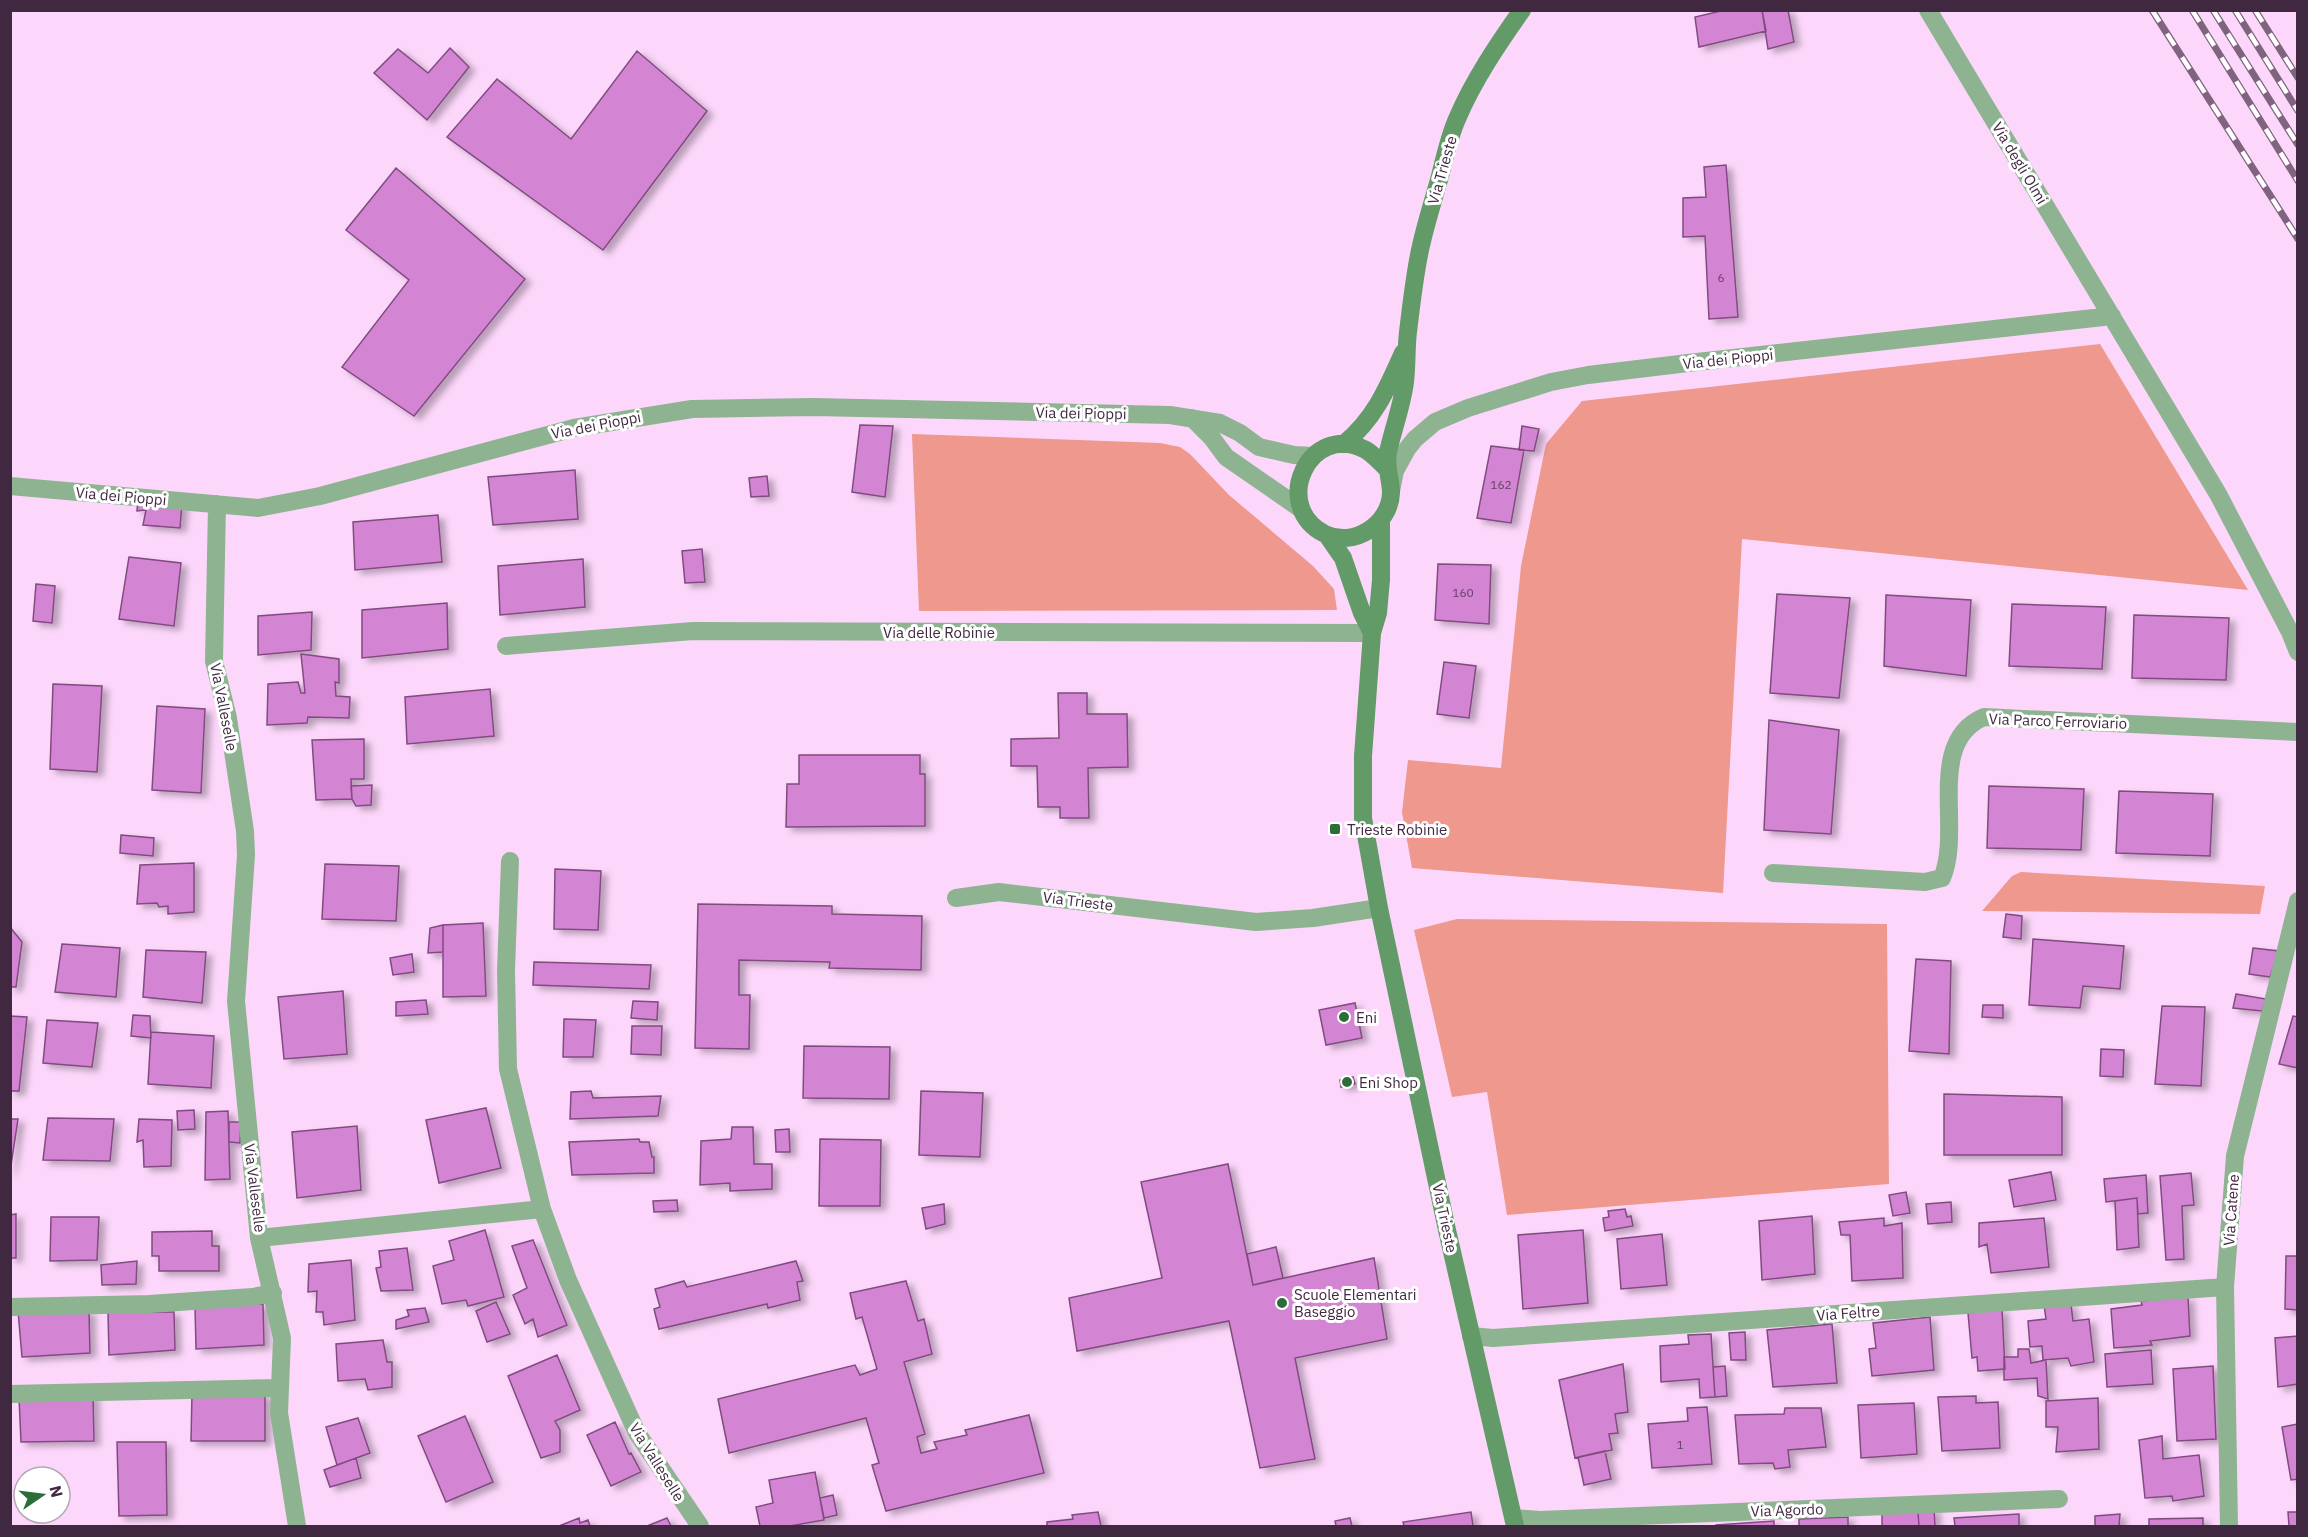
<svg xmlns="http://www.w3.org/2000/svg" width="2308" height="1537" viewBox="0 0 2308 1537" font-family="'IBM Plex Sans',sans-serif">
  <defs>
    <filter id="shadow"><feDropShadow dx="6" dy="4" stdDeviation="3" flood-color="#0004"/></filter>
  </defs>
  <rect width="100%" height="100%" fill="#fdd7fb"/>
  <path fill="#ee988e" d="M2100 344 2248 590 1742 539 1723 893 1412 868 1402 812 1408 760 1501 768 1521 566 1546 444 1582 401Z
    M912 434 1160 443 1180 447 1190 454 1229 495 1313 566 1334 589 1337 610 919 611Z
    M2021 872 2037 873 2265 886 2260 914 1982 911 2012 876Z
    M1457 919 1887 924 1889 1184 1507 1215 1487 1092 1452 1097 1414 930Z"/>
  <path fill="#d385d3" stroke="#814b81" stroke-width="1.5" filter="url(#shadow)" d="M1725 10H1762L1766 31 1699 47 1695 17Z
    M1762 10H1788L1794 42 1768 49Z
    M450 48 469 67 427 120 374 73 398 49 428 73Z
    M637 51 707 111 603 250 447 137 497 79 571 139Z
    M1726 165 1738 317 1709 319 1705 236 1683 237V198L1706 197 1704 167Z
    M396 168 525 279 414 416 342 367 409 280 346 230Z
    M860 425 893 426 885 497 852 492Z
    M1522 426 1539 429 1534 451 1519 450Z
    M1491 446 1524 450 1511 523 1477 518Z
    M575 470 578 519 493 525 488 477Z
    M767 476 769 496 751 497 749 478Z
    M138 499 182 503 180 528 143 525 146 510 137 511Z
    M438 515 442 562 355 570 353 522Z
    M702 549 705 582 685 583 682 551Z
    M129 557 181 563 174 626 119 619Z
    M583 559 585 607 500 615 498 566Z
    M1438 564 1491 565 1489 624 1435 620Z
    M36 584 55 586 52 623 33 621Z
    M1777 594 1850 598 1839 698 1770 693Z
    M1886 595 1971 600 1966 676 1884 666Z
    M447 603 448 649 362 658V610Z
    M2012 604 2106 607 2102 669 2009 666Z
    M312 612 311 650 258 655V616Z
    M2134 615 2229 618 2226 680 2132 678Z
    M301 654 339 659V683L335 682 336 696 350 697 349 718 308 717 307 723 267 725 268 684 298 682 301 693H305Z
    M1444 662 1476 666 1469 718 1437 714Z
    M53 684 102 686 97 772 50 769Z
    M490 689 494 736 407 744 405 697Z
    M1058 693H1087V714H1127L1128 767 1088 768 1089 818H1060V807H1038L1037 766H1011V739L1059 738Z
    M157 706 205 709 201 793 152 790Z
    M1769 720 1839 730 1831 834 1764 830Z
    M364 739V779H351L352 799 316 800 312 740Z
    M799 755H920V774H925V826L786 827 787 784H799Z
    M372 785 371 805 356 806 352 799 351 786Z
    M1989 786 2084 789 2081 850 1987 848Z
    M2119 791 2213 794 2210 856 2116 853Z
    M121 835 154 838 153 856 120 853Z
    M194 863V912L168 914V906L159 907 157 903 137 904 140 865Z
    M325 864 399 866 396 921 322 919Z
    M555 869 601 871 598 930 554 929Z
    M698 904 832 906V914L922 916 921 970 829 968 830 962 739 960V995H750L749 1049 695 1048Z
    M2006 914 2022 916 2021 939 2003 937Z
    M483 923 486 996 443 997V925Z
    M443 925V952L428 953 430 928Z
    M10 927 22 942 16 987H10Z
    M2033 939 2124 946 2120 989 2083 986 2080 1008 2029 1005Z
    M62 944 120 948 116 997 55 992Z
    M2253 948 2279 951 2270 977 2249 974Z
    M146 950 206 952 202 1003 143 997Z
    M412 954 414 972 393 975 390 958Z
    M1916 959 1951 961 1949 1054 1909 1051Z
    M534 962 651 965 649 989 533 985Z
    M343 991 347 1054 284 1059 278 997Z
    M2236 994 2266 999 2262 1011 2233 1008Z
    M426 1000 428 1014 396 1016V1002Z
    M633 1001 658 1002 657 1020 631 1018Z
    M1355 1003 1362 1038 1326 1045 1319 1010Z
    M1983 1005H2003V1018L1982 1017Z
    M2162 1006 2205 1007 2201 1086 2155 1084Z
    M133 1015 150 1016 151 1038 131 1036Z
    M10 1016 27 1017 19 1091H10Z
    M2293 1016 2298 1017V1068L2279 1064Z
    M564 1019 596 1020 593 1057H563Z
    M47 1020 98 1023 92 1067 43 1063Z
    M632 1026H662L661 1055 631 1054Z
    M151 1032 214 1036 211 1088 148 1084Z
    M804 1046 890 1047 889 1099 803 1098Z
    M2101 1049 2124 1050 2123 1077 2100 1076Z
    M1353 1077 1355 1084 1341 1087 1340 1080Z
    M591 1091 593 1098 661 1096 658 1116 570 1119 571 1092Z
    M921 1091 983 1093 980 1157 919 1155Z
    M1944 1094 2062 1097V1155H1944Z
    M486 1108 501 1168 439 1183 426 1120Z
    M194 1110 195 1129 178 1130 177 1111Z
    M228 1111 230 1179 205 1180 206 1112Z
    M48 1118 114 1119 110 1161 43 1160Z
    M10 1119H18L10 1172Z
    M139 1119 172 1120 171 1166 144 1167 143 1140 137 1142Z
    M229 1122H241L240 1143 229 1142Z
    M357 1126 361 1190 297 1198 292 1132Z
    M732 1127H753L754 1164H772V1189L730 1191V1183L700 1185 701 1141 731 1139Z
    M789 1129 790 1152H776L775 1130Z
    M639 1139 640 1142H649L652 1157H654V1173L572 1175 569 1142Z
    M820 1139 881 1140 880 1206H819Z
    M1228 1164 1253 1285 1374 1258 1387 1339 1295 1358 1315 1459 1260 1468 1229 1321 1077 1351 1069 1298 1162 1278 1141 1182Z
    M2051 1172 2056 1200 2014 1207 2009 1180Z
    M2191 1173 2194 1205 2182 1206 2184 1259 2166 1260 2160 1176Z
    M2146 1175 2148 1213 2138 1214 2137 1198 2106 1202 2104 1179Z
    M1906 1192 1910 1213 1893 1216 1889 1195Z
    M2137 1198 2139 1247 2117 1250 2115 1201Z
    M677 1200 678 1211 654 1212 653 1201Z
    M1951 1202 1952 1222 1928 1224 1926 1204Z
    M944 1204 945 1224 926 1229 922 1208Z
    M1625 1209 1627 1217 1631 1216 1633 1226 1605 1231 1603 1218 1609 1217 1608 1211Z
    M16 1214V1258H10V1215Z
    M1812 1216 1815 1274 1762 1280 1759 1221Z
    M51 1217H99L97 1260 50 1261Z
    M1884 1218V1226L1902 1223 1903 1278 1852 1281 1850 1235H1841L1839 1222Z
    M2044 1218 2049 1267 1991 1273 1987 1244 1979 1247V1223Z
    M485 1230 504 1297 468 1306 466 1300 442 1304 433 1266 454 1260 449 1241Z
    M1583 1230 1588 1303 1523 1309 1518 1235Z
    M212 1231V1246H219V1271H159V1256H152V1232Z
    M1662 1234 1667 1285 1621 1289 1617 1239Z
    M533 1240 567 1325 538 1337 533 1319 525 1324 513 1295 527 1288 512 1246Z
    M1276 1247 1283 1278 1253 1285 1247 1254Z
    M407 1248 413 1290 381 1291 376 1268 381 1267 379 1251Z
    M2286 1256H2298V1310L2285 1309Z
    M351 1260 355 1320 324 1325 323 1312H316L317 1291 308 1292 309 1264Z
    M137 1261 136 1284 102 1285 101 1265Z
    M796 1261 803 1281 797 1282 800 1300 768 1308 767 1304 659 1329 654 1309 660 1307 655 1289 684 1281 687 1287Z
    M906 1281 918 1321 924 1319 932 1354 904 1362 925 1434 917 1437 921 1453 937 1449 934 1442 967 1435 965 1430 1029 1415 1044 1473 886 1511 872 1465 879 1463 866 1418 729 1453 718 1399 855 1365 860 1375 877 1369 862 1317 856 1319 850 1293Z
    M2188 1297 2190 1336 2150 1341 2152 1345 2114 1348 2111 1309 2142 1305 2141 1301Z
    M496 1302 510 1334 487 1342 476 1311Z
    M263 1304 264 1345 196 1349 195 1306Z
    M2071 1304 2073 1321 2089 1319 2094 1362 2071 1366 2068 1358 2043 1360 2042 1346 2030 1347 2028 1321 2046 1319 2044 1305Z
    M425 1308 429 1322 396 1329V1320L409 1316 407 1310Z
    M2002 1309 2005 1369 1978 1371 1977 1357 1972 1358 1968 1313Z
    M18 1311H89L90 1353 22 1357Z
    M108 1312H174L175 1350 109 1355Z
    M1930 1317 1934 1370 1872 1376 1869 1349 1876 1348 1873 1323Z
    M1832 1324 1837 1383 1773 1387 1767 1330Z
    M1745 1332 1746 1360H1731L1729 1333Z
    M1711 1334 1715 1397 1700 1398 1699 1379 1661 1382 1660 1346 1689 1344 1688 1335Z
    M2298 1336V1384L2278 1387 2275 1338Z
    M383 1340 387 1362H392V1387L368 1390 365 1379 338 1381 336 1344Z
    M2018 1349H2029L2031 1363 2046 1360 2048 1399 2038 1396 2037 1378 2004 1380V1357H2018Z
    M2151 1350 2153 1384 2107 1387 2105 1354Z
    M557 1355 580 1410 555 1421 560 1430V1452L541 1458 508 1376Z
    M1623 1364 1628 1412 1615 1414 1618 1433 1609 1434 1612 1450 1575 1458 1559 1380Z
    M1725 1366 1727 1396 1715 1397 1713 1367Z
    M2213 1366 2216 1439 2177 1441 2173 1369Z
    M192 1393 265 1394V1441H191Z
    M93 1395 94 1441 21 1442 19 1397Z
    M1976 1396V1403L1998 1402 2000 1448 1942 1451 1938 1397Z
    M2098 1398 2099 1449 2056 1452 2058 1427H2046V1401Z
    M1914 1403 1917 1454 1861 1458 1858 1405Z
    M1707 1407 1712 1464 1652 1468 1648 1424 1688 1421 1687 1408Z
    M1785 1408H1821L1826 1447 1788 1450 1790 1467 1775 1469 1773 1463 1739 1464 1735 1415 1784 1414Z
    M465 1416 493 1482 446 1502 418 1436Z
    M358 1418 370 1453 337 1465 326 1427Z
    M615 1422 629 1454 631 1453 641 1472 611 1486 587 1435Z
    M2298 1424V1479L2291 1480 2282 1427Z
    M2162 1436 2163 1459 2199 1455 2204 1496 2173 1501 2172 1496 2145 1498 2139 1440Z
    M117 1442H166L167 1515 119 1516Z
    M1605 1451 1611 1479 1584 1485 1578 1457Z
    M356 1458 361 1478 330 1487 324 1470Z
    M815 1472 824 1520 790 1526H760L756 1507 773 1503 769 1480Z
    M833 1495 837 1515 824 1518 820 1498Z
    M1934 1508 1935 1526H1919L1918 1512Z
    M1098 1512 1101 1526H1047V1522L1073 1519 1072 1515Z
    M1471 1512 1473 1526H1404L1403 1522Z
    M1918 1512 1919 1526H1882V1514Z
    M2288 1512H2298V1526H2289Z
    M2019 1514V1526H1955L1954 1518Z
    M2120 1514 2119 1526H2140H2095V1516Z
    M1848 1517V1526H1799V1519Z
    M579 1518 580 1523 588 1520 590 1526H559Z
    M667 1518 671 1526H647Z
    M1350 1518 1352 1526H1336L1335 1521Z
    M2203 1518V1526H2149V1519Z
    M1774 1521V1526H1716V1525Z"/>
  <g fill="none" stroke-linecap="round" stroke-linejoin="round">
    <path stroke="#8eb391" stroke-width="18" d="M1928 10 2218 494 2290 632 2298 652
      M1192 418 1212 438 1226 457 1301 509
      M10 486 258 508 320 496 574 428 692 409 814 407 1170 415 1220 423 1240 433 1259 447 1294 455 1313 456
      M1391 491 1395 471 1407 449 1415 439 1435 422 1468 408 1551 382 1588 375 1688 363 2112 316
      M217 504 214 661 228 718 245 831 246 855 236 1001 259 1238 282 1338 279 1413 297 1526
      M506 646 693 631 1372 633
      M510 861 506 970 508 1069 542 1209 568 1280 637 1433 700 1526
      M1773 873 1925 882 1942 878C1963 829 1925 742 1984 717L2298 732
      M956 898 999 892 1256 922 1313 918 1379 908
      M259 1238 542 1209
      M10 1307 149 1304 253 1297 273 1293
      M1471 1336 1493 1338 2225 1287
      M10 1394 280 1388
      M1514 1518 1540 1520 2059 1499
      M2229 1526 2225 1287 2235 1156 2298 901"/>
    <path stroke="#629a68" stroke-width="18" d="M1344 444C1375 418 1387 389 1403 353
      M1386 468C1380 462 1374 455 1366 450 1309 420 1270 507 1325 534 1354 548 1390 524 1391 493 1391 479 1385 467 1388 452 1393 429 1402 406 1405 382 1407 365 1406 348 1408 332 1411 307 1414 280 1419 255 1424 229 1433 202 1440 176 1445 157 1449 137 1457 119 1473 81 1498 44 1522 10
      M1381 520V580L1378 613 1372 633 1363 756V818L1379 908 1447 1230 1515 1526
      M1327 535 1343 558 1362 613 1372 633"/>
    <defs>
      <path id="rail" d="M2152 10 2298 239
        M2192 10 2298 181
        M2213 10 2298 145
        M2235 10 2298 111
        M2255 10 2298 78"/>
    </defs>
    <use href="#rail" stroke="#80637f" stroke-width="7"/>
    <use href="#rail" stroke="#fff" stroke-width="4.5" stroke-dasharray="14" stroke-linecap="butt"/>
  </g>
  <g fill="#2c6e38" stroke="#fff" stroke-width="2">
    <rect x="1329" y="823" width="12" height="12" rx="3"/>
    <circle cx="1344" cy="1017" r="6"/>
    <circle cx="1347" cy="1082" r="6"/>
    <circle cx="1282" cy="1303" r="6"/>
  </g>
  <g text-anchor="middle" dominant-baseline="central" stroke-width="6" stroke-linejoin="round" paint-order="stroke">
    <g font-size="12" fill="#653f65">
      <text x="1721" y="277">6</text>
      <text x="1501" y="484">162</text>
      <text x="1463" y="592">160</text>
      <text x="1680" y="1444">1</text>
    </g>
    <g font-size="15" fill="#402840" stroke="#fff">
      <text transform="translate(2020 163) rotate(59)">Via degli Olmi</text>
      <text transform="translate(1442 170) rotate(-74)">Via Trieste</text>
      <text transform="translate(1728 359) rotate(-6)">Via dei Pioppi</text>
      <text transform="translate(1081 413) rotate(1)">Via dei Pioppi</text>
      <text transform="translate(596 425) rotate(-11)">Via dei Pioppi</text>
      <text transform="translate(121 496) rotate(5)">Via dei Pioppi</text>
      <text x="939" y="632">Via delle Robinie</text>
      <text transform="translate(224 707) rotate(79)">Via Valleselle</text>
      <text transform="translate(2058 721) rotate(2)">Via Parco Ferroviario</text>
      <text transform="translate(1078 901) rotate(7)">Via Trieste</text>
      <text transform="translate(255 1188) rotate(83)">Via Valleselle</text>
      <text transform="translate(2231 1210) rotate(-86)">Via Catene</text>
      <text transform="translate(1445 1218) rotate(78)">Via Trieste</text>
      <text transform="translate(1848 1313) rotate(-4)">Via Feltre</text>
      <text transform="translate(657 1462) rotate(58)">Via Valleselle</text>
      <text transform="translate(1787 1510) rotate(-2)">Via Agordo</text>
    </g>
    <g font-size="15" fill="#402840" stroke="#fff" text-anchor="start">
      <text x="1347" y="829">Trieste Robinie</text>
      <text x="1356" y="1017">Eni</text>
      <text x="1359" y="1082">Eni Shop</text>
      <text x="1294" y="1294">Scuole Elementari<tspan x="1294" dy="17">Baseggio</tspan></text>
    </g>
  </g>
  <rect width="2308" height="1537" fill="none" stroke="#402840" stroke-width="24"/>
  <g transform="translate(42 1495) rotate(76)"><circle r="28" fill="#ffffff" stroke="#b3a9b3" stroke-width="1.5"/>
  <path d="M0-4.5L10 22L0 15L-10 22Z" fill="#2c6e38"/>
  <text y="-9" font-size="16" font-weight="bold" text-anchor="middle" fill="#402840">N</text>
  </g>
</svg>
